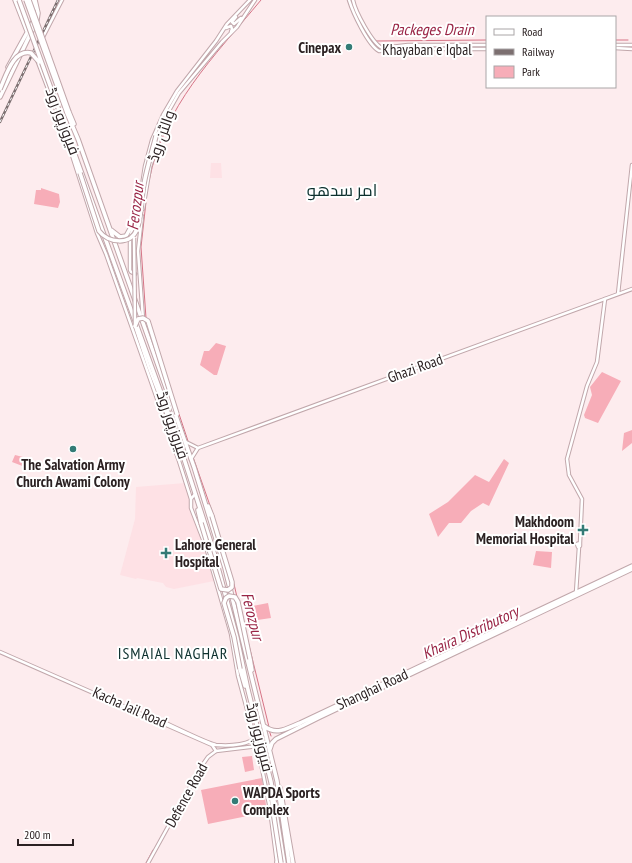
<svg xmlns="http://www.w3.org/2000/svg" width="632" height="863" viewBox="0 0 632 863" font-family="'PT Sans Narrow',Cairo,sans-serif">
  <rect width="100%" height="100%" fill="#fdecee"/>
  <path fill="#fee1e5" d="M211 163H221L222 178H210Z
    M185 483 214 581 174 589 166 587 163 583 137 578 136 579 120 575 135 519 136 487Z"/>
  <path fill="#f7adb8" d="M41 188 59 194 60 202 58 208 34 204 36 190H41Z
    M216 343 226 346 217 375H214L200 365 204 351H209Z
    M602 372 621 381 598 423 585 418 584 415 592 395 590 387Z
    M632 430V443L622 451 624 433Z
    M15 455 27 458 25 467 12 462Z
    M504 459 509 463 489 506 483 503 471 511 461 523H449L438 537 429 514 448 502 475 475 489 482Z
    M536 551 552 552 551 568 533 565Z
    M268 603 271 618 250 621 249 614 253 613 252 606Z
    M252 756 254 770 245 772 242 757Z
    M262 778 267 812 208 824 201 790Z"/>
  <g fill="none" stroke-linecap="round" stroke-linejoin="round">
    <path stroke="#d67486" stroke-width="1" d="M615 40H628
      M376 41 487 40
      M149 181C164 105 213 58 261 0
      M146 202 141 247 146 318
      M179 414 188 441
      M193 457 213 514
      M234 584 237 597
      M245 629 269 727
      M269 730 271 736
      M146 863 153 850"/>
    <defs>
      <path id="tertiary" d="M63 127 97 233 106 254 179 461 191 499
        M195 494 191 499V508L206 547 231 634 238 676 252 728 253 741 259 753 270 809 277 863
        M580 543 582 499 569 475 567 459 587 386 597 362 605 299
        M580 543V546L578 547 577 544Z
        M576 593 579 547
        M148 863 201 767 208 757 216 751"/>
      <path id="secondary" d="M349 0C353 13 368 45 379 51L408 49H487
        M353 0C355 11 372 43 382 48L408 45H487
        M236 17 232 22 234 24 241 18
        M226 28 231 26 232 29 231 32
        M43 37 62 0
        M615 45H632
        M615 48 632 49
        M143 209 150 167 166 116 179 93 222 42 237 27 255 0
        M142 216 138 251 143 319
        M133 225 130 239V270L131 272 135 274
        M135 231 145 166 152 140 163 115 177 91 216 41 227 24 250 0
        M618 294 632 165
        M135 326 149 368 173 431
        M186 442 198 448
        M191 459 198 448 632 289
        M0 652 212 745 216 751 258 746 262 747
        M161 721C173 726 206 743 216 745 228 746 253 746 259 733"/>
      <path id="primary" d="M15 0 27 31
        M32 0 35 8
        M35 53 63 127H66
        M8 67 34 20
        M0 97 37 20 38 13 35 0
        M69 112 74 124
        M67 113 78 139 194 467 225 568 277 781 289 863
        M61 116 177 437 213 549 237 638 248 690 271 782 284 863
        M156 136 160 131
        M75 156 80 173
        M111 230 120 237 126 236 136 218
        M208 506 212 516
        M198 510 201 523
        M250 659 252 670
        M240 669 245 686
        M264 726C277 736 287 728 300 723L632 566
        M270 749 272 743 276 739 320 717 632 569
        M261 759 266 761
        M280 788 293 863
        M271 791 273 811
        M277 862 281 854"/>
    </defs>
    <use href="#tertiary" stroke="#c1a7ab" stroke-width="4.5"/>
    <use href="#secondary" stroke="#c1a7ab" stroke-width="4.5"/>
    <use href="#primary" stroke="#c1a7ab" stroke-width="5.5"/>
    <use href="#tertiary" stroke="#fff" stroke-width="2.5"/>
    <use href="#secondary" stroke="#fff" stroke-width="2.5"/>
    <use href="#primary" stroke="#fff" stroke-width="3.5"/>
    <defs>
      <path id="rail" d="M0 122 58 0"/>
    </defs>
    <use href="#rail" stroke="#7c6f70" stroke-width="2.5"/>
    <use href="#rail" stroke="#fff" stroke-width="1" stroke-dasharray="3" stroke-linecap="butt"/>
    <defs>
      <path id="secondary-bridge" d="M134 238 135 324"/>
      <path id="primary-bridge" d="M19 0 61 116
        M26 0 67 113
        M29 0 69 112
        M0 89C6 76 13 49 31 53L39 62
        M80 173 99 231C108 243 131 246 137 229 142 216 141 198 144 184 147 167 152 152 156 136
        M135 326 138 319 143 318 148 321 177 414
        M201 523 221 589 228 590 232 587V582L212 516
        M240 669 234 637 224 603 226 598 229 596 235 597 238 602 250 659
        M273 811 281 863"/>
    </defs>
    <use href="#secondary-bridge" stroke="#c1a7ab" stroke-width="4.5" stroke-linecap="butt"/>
    <use href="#primary-bridge" stroke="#c1a7ab" stroke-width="5.5" stroke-linecap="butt"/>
    <use href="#secondary-bridge" stroke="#fff" stroke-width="2.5"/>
    <use href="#primary-bridge" stroke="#fff" stroke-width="3.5"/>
  </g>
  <g fill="#337b76" stroke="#fff" stroke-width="1.5">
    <circle cx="349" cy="47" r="4"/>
    <circle cx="73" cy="449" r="4"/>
    <path d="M581 524h4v4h4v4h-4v4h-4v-4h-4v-4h4z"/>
    <path d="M164 547h4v4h4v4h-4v4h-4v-4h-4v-4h4z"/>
    <circle cx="235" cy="801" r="4"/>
  </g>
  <g text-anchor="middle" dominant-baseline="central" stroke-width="4" stroke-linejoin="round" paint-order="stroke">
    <g font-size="15" font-weight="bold" fill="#2b2122" stroke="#fff" text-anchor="end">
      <text x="341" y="47">Cinepax</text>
      <text x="73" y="464" text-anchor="middle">The Salvation Army<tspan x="73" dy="17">Church Awami Colony</tspan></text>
      <text x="574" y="521">Makhdoom<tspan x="574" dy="17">Memorial Hospital</tspan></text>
      <text x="175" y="544" text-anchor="start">Lahore General<tspan x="175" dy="17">Hospital</tspan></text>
      <text x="243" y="792" text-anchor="start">WAPDA Sports<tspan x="243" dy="17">Complex</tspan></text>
    </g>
    <g font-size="15" fill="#2b2122" stroke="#fff">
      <text x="427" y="49">Khayaban e Iqbal</text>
      <text transform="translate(63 121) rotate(69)">فیروزپور روڈ</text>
      <text transform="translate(161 136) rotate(-71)">والٹن روڈ</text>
      <text transform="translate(415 368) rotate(-20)">Ghazi Road</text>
      <text transform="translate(173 425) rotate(71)">فیروزپور روڈ</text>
      <text transform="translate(372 689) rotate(-25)">Shanghai Road</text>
      <text transform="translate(130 707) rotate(24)">Kacha Jail Road</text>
      <text transform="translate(260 737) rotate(76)">فیروزپور روڈ</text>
      <text transform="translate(186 795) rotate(-61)">Defence Road</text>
    </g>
    <g font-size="16" font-style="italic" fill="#992445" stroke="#fff">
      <text x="432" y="29">Packeges Drain</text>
      <text transform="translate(135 206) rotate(-83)">Ferozpur</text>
      <text transform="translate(253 616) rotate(76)">Ferozpur</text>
      <text transform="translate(470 632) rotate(-25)">Khaira Distributory</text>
    </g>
    <g font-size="16" letter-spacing="1" fill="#0d302e" stroke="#fff">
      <text x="173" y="653">ISMAIAL NAGHAR</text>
    </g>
    <g font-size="17" fill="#0d302e" stroke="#fff">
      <text x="342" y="190">امر سدھو</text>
    </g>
  </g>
  <rect x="486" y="16" width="130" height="72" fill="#ffffff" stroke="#aaa6a7"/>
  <rect x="494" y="29" width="20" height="6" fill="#ffffff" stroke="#aaa6a7"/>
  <text x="522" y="36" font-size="12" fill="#2b2122">Road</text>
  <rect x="494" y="49" width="20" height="6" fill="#7c6f70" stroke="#aaa6a7"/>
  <text x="522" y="56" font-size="12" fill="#2b2122">Railway</text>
  <rect x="494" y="66" width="20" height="12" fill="#f7adb8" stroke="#aaa6a7"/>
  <text x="522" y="76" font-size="12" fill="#2b2122">Park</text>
  <path d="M18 839v6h55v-6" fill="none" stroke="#2b2122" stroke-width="2"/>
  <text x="24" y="839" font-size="12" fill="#2b2122" stroke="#ffffff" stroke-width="3" paint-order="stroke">200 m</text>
</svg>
